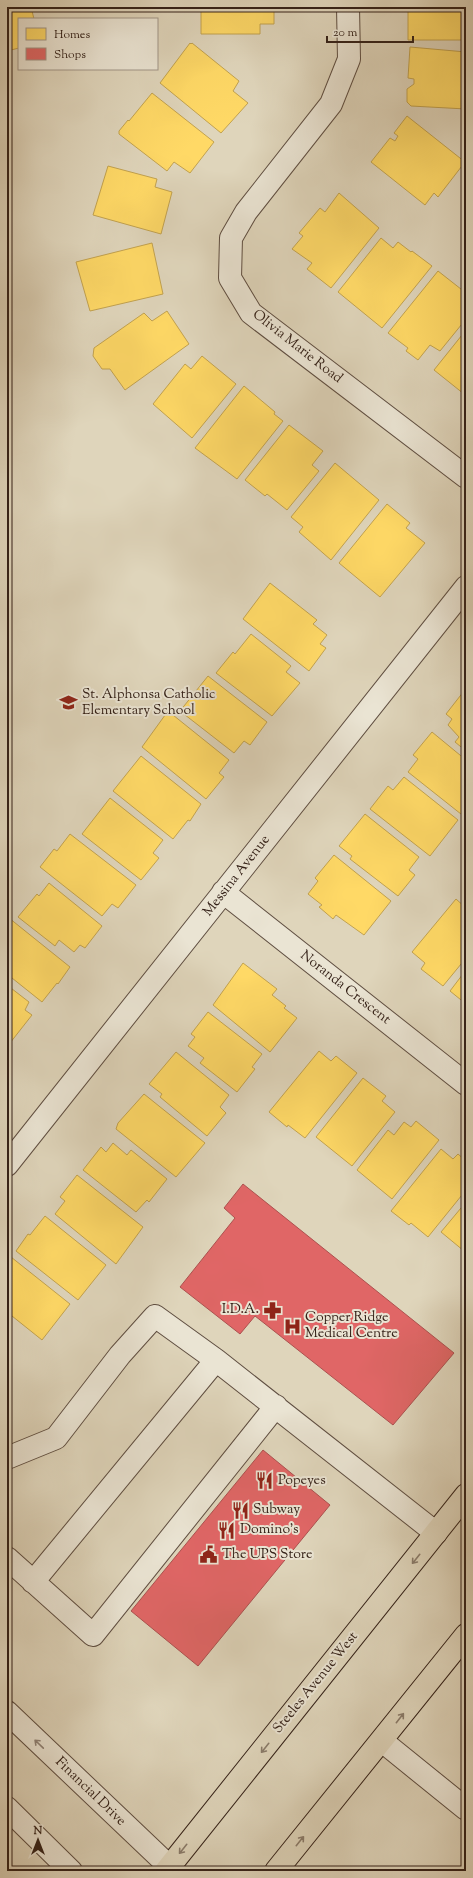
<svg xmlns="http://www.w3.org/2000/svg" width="473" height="1878" viewBox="0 0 473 1878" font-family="'Sorts Mill Goudy',serif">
  <rect width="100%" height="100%" fill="#dfd5bb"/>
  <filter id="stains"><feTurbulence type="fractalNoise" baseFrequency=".005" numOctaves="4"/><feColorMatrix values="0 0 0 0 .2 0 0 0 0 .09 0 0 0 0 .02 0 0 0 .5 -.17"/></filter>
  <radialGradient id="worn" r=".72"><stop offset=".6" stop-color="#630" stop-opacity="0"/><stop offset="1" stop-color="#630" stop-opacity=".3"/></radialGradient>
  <path fill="#ffd966" stroke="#c2a24f" d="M7 7H31L34 19H19V48L7 51Z
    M201 7H274V24H260V34H201Z
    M408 7H466V40H408Z
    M190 43 191 44 192 43 239 81 233 91 248 103 221 133 160 83Z
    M410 47 466 52V109L411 106 407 102V89L414 84V79L408 78Z
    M152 93 214 142 190 173 174 162 167 171 119 134V131L128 120 129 121Z
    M407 116 465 162 438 197 434 193 425 205 371 162 390 138 395 141 398 136 394 133Z
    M108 166 157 179 155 187 172 192 161 234 93 215Z
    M339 193 379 228 331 288 307 269 312 263 292 249 303 236 299 233 320 208 325 212Z
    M381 238 393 248 398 242 411 252 412 251 432 266 382 328 338 292Z
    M152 243 163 294 90 311 76 262Z
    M438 271 466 293V319L440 351 430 345 418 360 406 351 408 348 388 333Z
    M167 311 189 344 125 390 110 369H102L93 356 94 348 144 313 152 321Z
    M466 330V392L464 394 434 370Z
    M202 356 236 384 192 438 153 404 185 364 191 369Z
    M244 386 275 412 274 414 283 421 237 479 195 448Z
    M289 425 323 451 312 465 319 471 287 510 267 494 265 496 245 480Z
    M335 463 379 500 331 560 299 532 303 527 291 517Z
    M387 504 410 523 406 528 425 543 380 597 339 563Z
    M270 583 317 620 313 624 327 635 320 644 326 648 309 671 243 619Z
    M251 634 291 666 286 672 300 683 272 716 216 673 233 652 235 654Z
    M208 676 267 722 250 745 244 741 234 753 180 711Z
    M464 691 466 693V751L455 742 459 737 448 725 452 719 446 714Z
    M168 711 229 760 219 773 224 777 206 799 142 747Z
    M432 732 466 760V818L408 772 418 759 413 755Z
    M141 756 201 804 190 821 188 820 173 839 113 791Z
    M404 777 458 820 430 856 370 809 388 786 393 790Z
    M110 798 163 840 153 853 159 858 141 880 82 834Z
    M365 814 419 857 409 870 415 875 398 896 350 859 352 856 339 846Z
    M70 834 136 885 118 908 112 904 102 916 40 867 54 849 57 851Z
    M334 855 391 901 364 935 336 915 333 919 319 907 322 905 308 894 318 881 315 878Z
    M49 883 102 926 85 948 80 945 74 952 59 940 55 946 18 917 37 894 39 896Z
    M456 899 466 908V958L443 986 421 969 425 963 412 952Z
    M9 918 70 967 58 984 57 983 42 1002 7 974V921Z
    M243 963 277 989 272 995 286 1006 284 1008 297 1018 270 1052 213 1005Z
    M466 970V1004L450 991Z
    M7 985 29 1002 25 1010 32 1015 10 1043 7 1041Z
    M208 1012 262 1054 252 1067 255 1069 237 1092 200 1063 204 1058 188 1046 195 1037 191 1034Z
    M319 1051 331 1061 336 1056 357 1073 305 1138 288 1125 287 1127 269 1112Z
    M176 1052 229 1095 220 1107 226 1113 207 1136 160 1097 162 1094 149 1084Z
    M363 1078 386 1096 382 1101 395 1112 352 1166 316 1137Z
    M144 1094 205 1143 176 1177 116 1129 118 1123Z
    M416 1121 439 1140 392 1199 357 1170 388 1130 394 1135 404 1122 411 1127Z
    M113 1143 127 1155 131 1150 167 1179 149 1202 147 1200 136 1212 83 1170 101 1147 106 1152Z
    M441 1149 453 1159 458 1154 466 1161V1190L428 1237 411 1223 409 1225 391 1211Z
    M77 1175 143 1227 116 1264 55 1214 65 1201 60 1197Z
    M466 1202V1248L464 1251 441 1232Z
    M45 1216 106 1265 78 1300 16 1251 28 1234 30 1235Z
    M11 1257 70 1304 42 1340 7 1312V1262Z"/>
  <path fill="#e06666" stroke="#ac514f" d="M243 1184 454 1353 393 1425 255 1316 240 1334 180 1287 235 1218 224 1208Z
    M263 1450 330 1505 198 1666 131 1611Z"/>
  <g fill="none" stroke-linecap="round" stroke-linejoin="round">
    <defs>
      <path id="minor" d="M348 7 349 59 331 104 246 212 231 238 230 278 251 313 466 477
        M223 892 466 1084
        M7 1165 466 587
        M7 1458 56 1438 120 1355 155 1316 216 1360 436 1533
        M7 1558 93 1635 276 1406
        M33 1582 216 1360
        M7 1712 174 1871
        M382 1741 466 1809
        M7 1808 71 1871"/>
      <path id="major" d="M166 1871 466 1495
        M276 1871 466 1635"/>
    </defs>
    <use href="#minor" stroke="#5f4e41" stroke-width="24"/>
    <use href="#major" stroke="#342118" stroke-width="24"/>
    <path stroke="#342118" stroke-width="2.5" stroke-dasharray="3 2" stroke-linecap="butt" d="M7 1867 11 1871"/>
    <use href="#minor" stroke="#eae4d3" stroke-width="22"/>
    <use href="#major" stroke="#dfd5bb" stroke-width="22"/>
  </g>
  <defs><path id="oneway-shaft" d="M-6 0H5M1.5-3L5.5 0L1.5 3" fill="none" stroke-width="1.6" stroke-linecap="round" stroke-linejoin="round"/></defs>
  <g stroke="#8a7b6a">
    <use href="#oneway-shaft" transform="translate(416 1559) rotate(129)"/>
    <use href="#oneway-shaft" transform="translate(400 1718) rotate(-52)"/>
    <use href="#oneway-shaft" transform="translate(265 1748) rotate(129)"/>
    <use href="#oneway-shaft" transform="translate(300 1841) rotate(-51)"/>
    <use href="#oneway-shaft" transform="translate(183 1849) rotate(129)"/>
  </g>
  <use stroke="#8f8276" href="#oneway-shaft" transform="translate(39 1744) rotate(-136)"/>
  <defs>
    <symbol id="school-bare" viewBox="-9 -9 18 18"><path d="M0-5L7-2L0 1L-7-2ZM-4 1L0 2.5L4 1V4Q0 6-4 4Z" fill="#8f2418" stroke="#eae4d3" stroke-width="2.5" paint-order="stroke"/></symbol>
    <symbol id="pharmacy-bare" viewBox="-9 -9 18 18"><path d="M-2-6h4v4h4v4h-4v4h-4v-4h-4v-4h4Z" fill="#8f2418" stroke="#eae4d3" stroke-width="2.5" paint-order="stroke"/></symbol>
    <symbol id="hospital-bare" viewBox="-9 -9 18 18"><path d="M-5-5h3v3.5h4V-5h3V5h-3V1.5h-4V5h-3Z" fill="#8f2418" stroke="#eae4d3" stroke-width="2.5" paint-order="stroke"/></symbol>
    <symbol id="restaurant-bare" viewBox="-9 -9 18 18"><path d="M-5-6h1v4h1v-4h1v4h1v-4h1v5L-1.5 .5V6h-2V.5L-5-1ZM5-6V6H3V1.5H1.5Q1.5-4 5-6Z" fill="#8f2418" stroke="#eae4d3" stroke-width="2.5" paint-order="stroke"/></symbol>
    <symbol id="civic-bare" viewBox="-9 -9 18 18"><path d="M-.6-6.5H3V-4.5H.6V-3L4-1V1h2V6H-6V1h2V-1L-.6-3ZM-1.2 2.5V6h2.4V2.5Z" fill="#8f2418" stroke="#eae4d3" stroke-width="2.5" paint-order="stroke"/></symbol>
  </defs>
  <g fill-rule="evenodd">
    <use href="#school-bare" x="56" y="690" width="25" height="25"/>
    <use href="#pharmacy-bare" x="260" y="1298" width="25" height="25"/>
    <use href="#hospital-bare" x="280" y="1314" width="25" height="25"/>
    <use href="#restaurant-bare" x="252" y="1468" width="25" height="25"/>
    <use href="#restaurant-bare" x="228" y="1498" width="25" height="25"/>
    <use href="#restaurant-bare" x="214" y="1518" width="25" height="25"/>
    <use href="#civic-bare" x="196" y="1542" width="25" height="25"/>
  </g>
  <g text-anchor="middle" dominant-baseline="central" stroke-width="4" stroke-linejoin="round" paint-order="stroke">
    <g font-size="14" fill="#342118" stroke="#eae4d3">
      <text transform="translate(297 347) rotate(38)">Olivia Marie Road</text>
      <text transform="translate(237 876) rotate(-52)">Messina Avenue</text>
      <text transform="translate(345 988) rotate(38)">Noranda Crescent</text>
      <text transform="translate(316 1683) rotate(-51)">Steeles Avenue West</text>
      <text transform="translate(90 1792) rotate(44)">Financial Drive</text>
    </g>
    <g font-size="14" fill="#342118" stroke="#eae4d3" text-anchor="start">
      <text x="82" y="695">St. Alphonsa Catholic<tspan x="82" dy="16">Elementary School</tspan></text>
      <text x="259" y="1310" text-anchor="end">I.D.A.</text>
      <text x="305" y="1318">Copper Ridge<tspan x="305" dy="16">Medical Centre</tspan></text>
      <text x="278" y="1481">Popeyes</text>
      <text x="253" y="1510">Subway</text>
      <text x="240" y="1530">Domino's</text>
      <text x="222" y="1555">The UPS Store</text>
    </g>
  </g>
  <rect width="473" height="1878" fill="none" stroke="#dfd5bb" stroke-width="24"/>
  <rect x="8" y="8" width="457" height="1862" fill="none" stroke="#342118" stroke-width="2"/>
  <rect x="12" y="12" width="449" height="1854" fill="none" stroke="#342118"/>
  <rect x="18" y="18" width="140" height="52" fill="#eae4d3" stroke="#a19688"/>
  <rect x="26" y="28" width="20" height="12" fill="#ffd966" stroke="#a19688"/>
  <text x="54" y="38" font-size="12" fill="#342118">Homes</text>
  <rect x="26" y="48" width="20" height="12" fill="#e06666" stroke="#a19688"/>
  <text x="54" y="58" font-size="12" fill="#342118">Shops</text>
  <g transform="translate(38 1840)" stroke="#eae4d3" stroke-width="3" paint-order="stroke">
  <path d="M0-3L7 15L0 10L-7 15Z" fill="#342118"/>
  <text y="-6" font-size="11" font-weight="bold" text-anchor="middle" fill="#342118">N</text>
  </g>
  <path d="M327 36v6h86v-6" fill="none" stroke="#342118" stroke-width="2"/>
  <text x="333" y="36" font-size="12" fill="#342118" stroke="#eae4d3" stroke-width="3" paint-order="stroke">20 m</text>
  <rect width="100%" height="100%" filter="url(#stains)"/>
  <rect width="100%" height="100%" fill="url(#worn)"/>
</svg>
